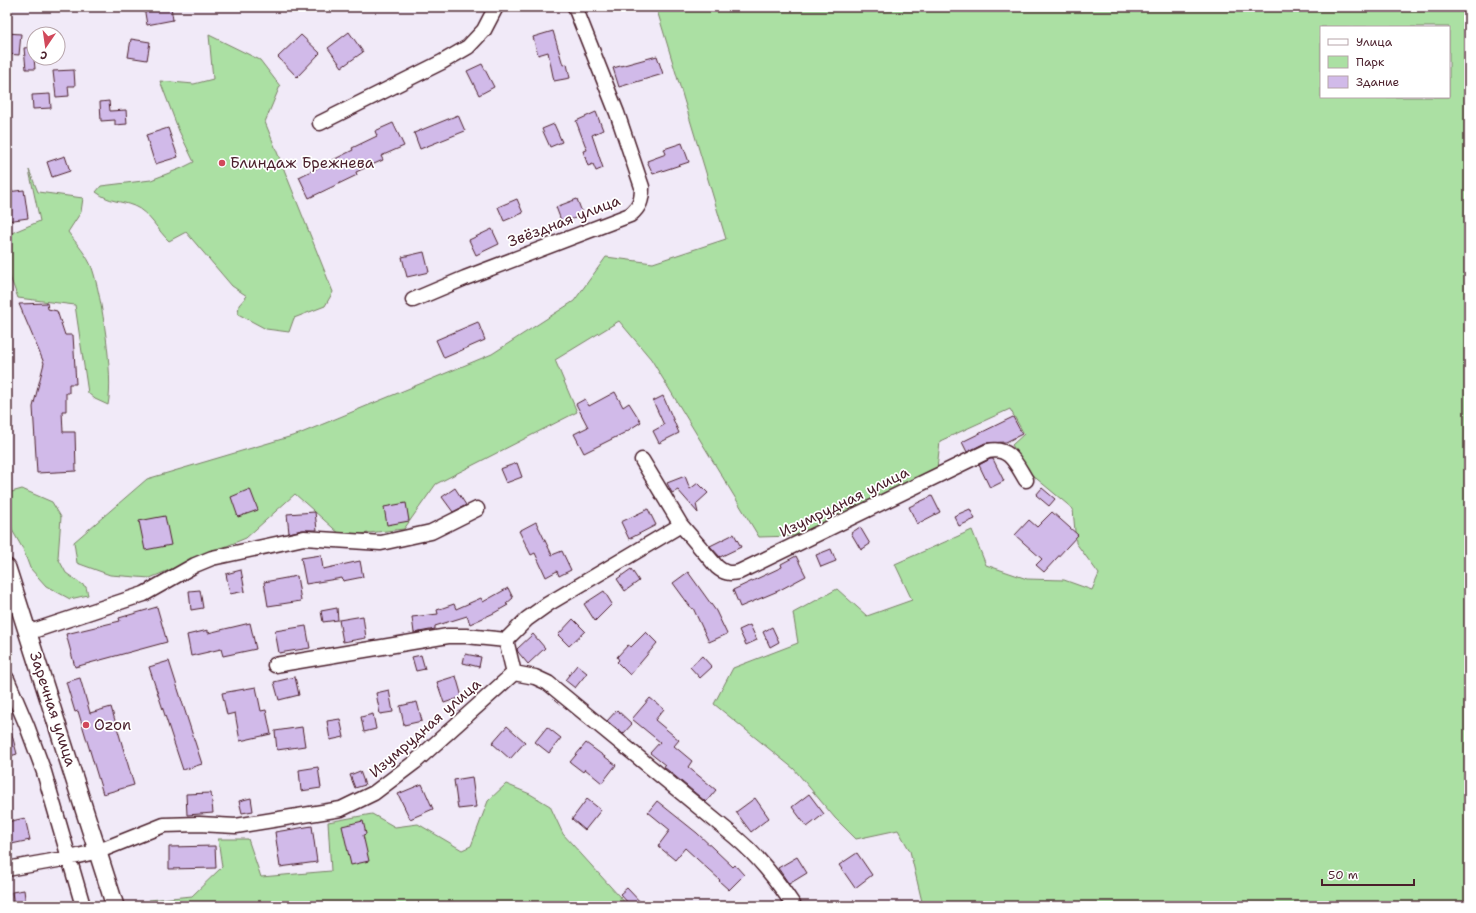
<svg xmlns="http://www.w3.org/2000/svg" width="1476" height="913" viewBox="0 0 1476 913" font-family="'Shantell Sans',sans-serif">
  <rect width="100%" height="100%" fill="#f1eaf8"/>
  <filter id="ink" filterUnits="userSpaceOnUse"><feTurbulence type="fractalNoise" baseFrequency=".025" numOctaves="2"/><feDisplacementMap in="SourceGraphic" scale="8" xChannelSelector="R" yChannelSelector="G"/><feConvolveMatrix kernelMatrix="1 2 1 2 8 2 1 2 1" color-interpolation-filters="sRGB"/></filter>
  <g filter="url(#ink)">
    <path fill="#abe0a3" stroke="#7a8067" fill-rule="evenodd" d="M656 7H1469V906H923L910 851 898 830 856 839 835 818 794 769 714 704 733 668 798 643 793 613 837 589 867 616 912 600 895 564 972 530 986 565 1027 579 1064 580 1092 590 1099 574 1076 543 1073 509 1031 474 1012 445 1024 434 1010 409 940 441 937 469 794 536 759 537 651 359 619 321 555 360 577 412 436 484 404 529 342 536 295 494 246 538 150 578 110 575 77 563 74 542 147 479 299 434 492 354 574 301 606 257 653 263 726 239ZM1321 27H1449V97H1321Z
      M209 35 260 60 280 86 265 122 333 292 325 306 294 318 289 332 266 329 238 314 239 305 247 296 232 286 186 232 169 241C158 231 149 212 134 206 119 200 111 203 96 192L101 186 151 180 182 168 194 162 179 131 160 81 194 84 213 79Z
      M29 170 38 192 83 198 81 212 68 232C76 243 87 255 92 268 102 297 114 376 108 405L95 399 88 393 75 305 18 298 7 269V235L40 221Z
      M22 489 52 502 61 517 58 558 66 573 86 587 88 595 70 599 46 586 30 568 23 549 12 530 8 493Z
      M506 784 530 794 550 806 563 834 628 906H150L149 900 192 896 222 867 218 839H248L261 877 331 871 328 822 372 814 395 827 418 824 462 850 471 846 488 801Z"/>
    <path fill="#d1bae9" stroke="#4a1f2b" d="M144 7H171L173 20 147 25Z
      M553 31 563 65 567 64 570 78 554 81 548 52 538 55 533 37Z
      M349 32 363 52 342 67 328 48Z
      M7 33 21 34 19 55 7 54Z
      M301 35 320 53 297 77 278 57Z
      M131 39 150 42 147 60 128 57Z
      M33 47 35 69H26L24 48Z
      M657 56 663 74 619 87 613 68Z
      M482 64 494 87 479 95 467 71Z
      M74 70 75 86H68L69 96 56 97 53 71Z
      M50 94 51 108 33 109 32 95Z
      M109 101 110 111 126 110 127 124 115 125V120L101 121 100 102Z
      M596 112 603 130 592 135 603 168 596 171 593 164 588 166 583 151 587 150 576 121Z
      M458 115 465 131 420 149 414 133Z
      M393 123 404 146 381 156 383 160 356 172 357 175 309 198 299 177 353 150 352 148 377 136 375 131Z
      M554 124 562 142 550 147 542 129Z
      M168 128 178 157 155 164 146 135Z
      M682 143 689 162 653 174 647 161 666 154 664 149Z
      M65 156 70 171 52 177 47 162Z
      M24 190 28 218 7 221V192Z
      M517 199 523 213 504 221 498 207Z
      M577 199 583 215 562 223 556 207Z
      M492 229 499 244 476 255 469 240Z
      M424 252 429 272 407 277 402 257Z
      M47 303 48 309 57 311 65 335H73L76 384H69V393H66V411H62L63 432H75L76 471 37 473 33 407 44 363 19 304Z
      M478 322 485 340 444 358 436 340Z
      M615 392 623 407 629 403 641 422 624 433 584 453 574 434 588 427 576 404 585 399 589 406Z
      M663 396 679 433 659 443 653 431 664 425 653 401Z
      M1013 417 1022 434 1006 442 985 443 967 452 962 442Z
      M990 459H993L1004 481 990 488 979 465Z
      M517 463 522 477 506 483 500 469Z
      M685 476 690 489 698 483 708 493 696 504 698 513 678 490 672 493 667 483Z
      M455 488 466 505 453 512 442 497Z
      M1042 488 1055 499 1049 506 1036 495Z
      M250 489 258 510 238 517 231 497Z
      M932 496 940 512 917 524 909 507Z
      M406 503 409 521 387 525 384 507Z
      M648 509 656 525 629 539 621 522Z
      M970 509 975 519 959 526 954 516Z
      M315 512 317 530H302L289 533 287 514Z
      M1052 512 1078 535 1044 572 1036 565 1042 559 1015 535 1029 520 1037 527Z
      M165 516 171 545 145 550 139 521Z
      M536 522 552 555 562 551 571 570 559 576 557 571 546 577 535 553 531 555 519 531Z
      M860 527 870 544 861 550 851 533Z
      M734 534 741 547 720 557 710 546Z
      M831 549 836 561 821 567 816 555Z
      M321 555 323 569 360 561 363 577 343 581 342 578 306 584 301 558Z
      M796 556 806 576 778 591 740 607 733 590 782 567 781 564Z
      M631 569 639 581 625 591 617 579Z
      M241 570 245 591 230 594 226 574Z
      M688 572 716 611 727 634 709 642 693 608 692 609 673 583Z
      M297 576 301 601 268 606 264 582Z
      M508 588 513 598 506 604 508 605 494 613 470 624 467 616 435 626V629L414 633 412 617 438 614 437 610 454 604 456 609 481 598 483 602Z
      M200 590 203 608 191 610 189 591Z
      M604 591 612 604 595 621 584 604Z
      M157 607 167 642 75 667 66 634 120 621 119 618Z
      M337 608 338 620 323 622 321 611Z
      M363 616 366 638 343 642 339 620Z
      M573 619 585 631 569 646 558 635Z
      M250 623 256 649 223 656 221 649 191 656 187 635 208 630V633Z
      M750 625 757 640 746 645 739 630Z
      M306 626 310 648 279 653 275 631Z
      M772 627 779 642 770 647 763 632Z
      M646 632 657 643 630 675 617 662 619 660 617 657 628 645 631 647Z
      M533 634 545 648 528 664 518 652 517 649Z
      M465 654 481 657 479 667 463 663Z
      M421 655 425 669 416 671 412 657Z
      M702 656 712 667 700 678 690 667Z
      M169 661 202 764 183 770 149 667Z
      M577 665 587 673 575 688 565 680Z
      M456 676 462 697 444 703 437 682Z
      M295 677 299 695 279 700 274 682Z
      M80 678 90 713 111 707 134 785 103 794 78 711 75 712 66 682Z
      M256 687 261 711 266 710 271 734 240 741 235 713 227 715 222 693Z
      M389 690 393 712 380 714 376 693Z
      M650 698 664 709 655 720 679 740 674 746 692 761 688 767 716 790 706 802 664 767 665 765 650 753 660 742 632 719Z
      M417 702 422 721 404 725 400 706Z
      M617 710 632 724 623 734 607 721Z
      M373 714 376 729 364 732 361 717Z
      M340 719 344 737 330 740 327 721Z
      M507 726 525 742 510 759 492 743Z
      M7 727H10L17 754 7 757Z
      M302 727 305 746 277 750 275 731Z
      M547 727 561 738 549 753 535 742Z
      M586 743 616 765 602 783 585 769 583 772 570 762Z
      M318 767 321 788 301 791 299 770Z
      M360 771 365 785 355 788 350 775Z
      M472 777 476 807 458 809 454 780Z
      M422 784 433 809 410 819 398 794Z
      M211 793 213 813 187 815 186 794Z
      M809 794 824 814 807 827 792 807Z
      M251 798 253 811 242 813 239 801Z
      M755 798 769 818 751 832 736 812Z
      M587 799 601 810 585 830 572 819Z
      M657 801 697 833 733 867 735 865 744 875 729 890 719 881 720 880 685 848 675 860 658 846 670 830 648 812Z
      M25 818 30 840 7 845V822Z
      M363 821 366 834 363 835 369 861 351 865 342 826Z
      M312 826 317 862 280 867 275 832Z
      M215 846 216 868 169 869V847Z
      M857 853 872 875 855 888 839 865Z
      M797 857 807 873 789 884 778 868Z
      M627 888 644 906H631L620 894Z
      M24 890 26 906H14L12 892Z"/>
    <g fill="none" stroke-linecap="round" stroke-linejoin="round">
      <defs>
        <path id="minor" d="M320 123 442 62 468 47 484 30 496 7
          M413 300 465 278 630 215C640 207 642 200 642 187L617 113 575 7
          M642 460 681 525 717 567C724 573 729 574 739 572L988 451C1010 446 1016 464 1026 480
          M27 633 144 594 195 565 212 558 304 538 381 543 431 532 477 509
          M506 640 514 673 535 677 548 683 734 836C759 857 776 879 794 906
          M275 665 448 636H466L506 640 527 619 548 604 681 525
          M7 679 27 726 44 772 83 906
          M7 869 69 858 99 851 164 825 199 824 236 826 341 809 374 793 415 762 514 673"/>
        <path id="tertiary" d="M7 568 115 906"/>
      </defs>
      <use href="#minor" stroke="#4a1f2b" stroke-width="17"/>
      <use href="#tertiary" stroke="#4a1f2b" stroke-width="20"/>
      <use href="#minor" stroke="#fff" stroke-width="14"/>
      <use href="#tertiary" stroke="#fff" stroke-width="17"/>
    </g>
  </g>
  <g fill="#d1495b" stroke="#fff" stroke-width="1.5">
    <circle cx="222" cy="163" r="4"/>
    <circle cx="86" cy="725" r="4"/>
  </g>
  <g text-anchor="middle" dominant-baseline="central" stroke-width="3.5" stroke-linejoin="round" paint-order="stroke">
    <g font-size="15" fill="#4a1f2b" stroke="#fff" text-anchor="start">
      <text x="230" y="163">Блиндаж Брежнева</text>
      <text x="94" y="725">Ozon</text>
    </g>
    <g font-size="15" fill="#4a1f2b" stroke="#fff">
      <text transform="translate(564 221) rotate(-21)">Звёздная улица</text>
      <text transform="translate(844 502) rotate(-26)">Изумрудная улица</text>
      <text transform="translate(53 709) rotate(72)">Заречная улица</text>
      <text transform="translate(425 728) rotate(-41)">Изумрудная улица</text>
    </g>
  </g>
  <rect width="1476" height="913" fill="none" stroke="#fff" stroke-width="24"/>
  <rect x="12" y="12" width="1452" height="889" fill="none" stroke="#4a1f2b" stroke-width="1.5" filter="url(#ink)"/>
  <rect x="1320" y="26" width="130" height="72" fill="#ffffff" stroke="#b7a5aa"/>
  <rect x="1328" y="39" width="20" height="6" fill="#ffffff" stroke="#b7a5aa"/>
  <text x="1356" y="46" font-size="12" fill="#4a1f2b">Улица</text>
  <rect x="1328" y="56" width="20" height="12" fill="#abe0a3" stroke="#b7a5aa"/>
  <text x="1356" y="66" font-size="12" fill="#4a1f2b">Парк</text>
  <rect x="1328" y="76" width="20" height="12" fill="#d1bae9" stroke="#b7a5aa"/>
  <text x="1356" y="86" font-size="12" fill="#4a1f2b">Здание</text>
  <g transform="translate(46 46) rotate(193)"><circle r="19" fill="#ffffff" stroke="#b7a5aa"/>
  <path d="M0-3L7 15L0 10L-7 15Z" fill="#d1495b"/>
  <text y="-6" font-size="11" font-weight="bold" text-anchor="middle" fill="#4a1f2b">С</text>
  </g>
  <path d="M1322 879v6h92v-6" fill="none" stroke="#4a1f2b" stroke-width="2"/>
  <text x="1328" y="879" font-size="12" fill="#4a1f2b" stroke="#ffffff" stroke-width="3" paint-order="stroke">50 m</text>
</svg>
